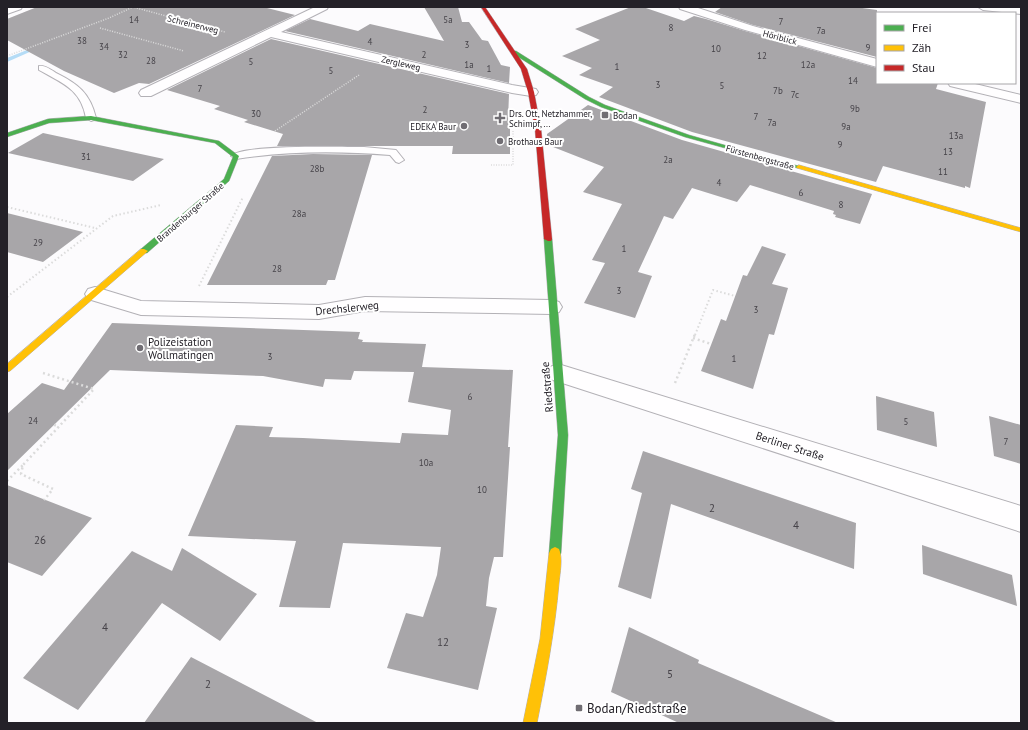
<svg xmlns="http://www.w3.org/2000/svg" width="1028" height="730" viewBox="0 0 1028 730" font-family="'PT Sans',sans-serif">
  <rect width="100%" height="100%" fill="#fcfbfd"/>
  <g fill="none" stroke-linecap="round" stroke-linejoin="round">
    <path fill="#b5dcf6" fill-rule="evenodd" d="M37 46 41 47 7 62V58Z"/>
  </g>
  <path fill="#a8a6a9" d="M37 7H263L295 15 149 84 139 83 114 93 64 71 7 40V19Z
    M424 7H458L462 22H469L482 40 488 41 501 65 510 67 509 83 285 31 310 19 358 31 370 24 444 41Z
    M631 7H643L684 21 694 16 706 19 745 31 877 68V83H938L936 89 986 102 970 188 965 186V188L883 166 876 182 692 132 599 97 613 87 579 75 592 68 562 56 600 40 575 29Z
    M722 7H855L877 10V57L753 25 715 12Z
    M271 39 509 94 508 120H510V154H452L453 146H277L283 134 244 122 248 120 214 109 220 106 167 90Z
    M588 105 682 140 872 194 860 224 835 217 836 215 833 214 834 211 750 185 737 202 692 188 673 219 664 216 638 272 652 276 635 318 584 303 605 263 592 260 622 204 583 192 604 167 548 145 547 134Z
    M43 133 164 159 133 181 8 153Z
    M313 154 372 155 335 280H328L326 285H207L272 156Z
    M7 213 83 232 43 262 7 252Z
    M762 246 786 254 772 284 788 288 774 335 769 334 753 389 701 371 721 319 726 321 743 275 747 276Z
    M112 323 360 332 358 339 363 340 362 342 426 344 422 367 513 370 508 447H510L503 557H494L489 578 486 606 497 608 478 690 387 668 406 613 423 617 437 575 441 547 343 543 330 608 279 607 296 541 188 536 236 425 273 427 269 437 303 438 400 443 402 433 448 435 451 410 408 402 414 372 354 371 351 380 325 379 323 387 263 376 110 370 7 471V414L42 383 64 390Z
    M876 396 934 412 937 447 877 430Z
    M989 416 1021 425V464L994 456Z
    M643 451 856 523 854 569 671 504 651 599 618 587 642 493 631 489Z
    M7 485 92 518 42 576 7 562Z
    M922 545 1012 575 1017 606 923 574Z
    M182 548 257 594 220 641 162 603 78 710 23 678 132 551 172 571Z
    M629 627 699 660 698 663 838 723H679L611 692Z
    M191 657 318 723H144Z"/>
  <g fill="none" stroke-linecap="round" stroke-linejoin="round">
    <defs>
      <path id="lane" d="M39 66C45 65 51 70 56 73 78 84 90 93 96 118L94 120 91 121 86 118C81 89 62 83 39 70Z
        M364 147 396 150 404 160 399 163 396 162 390 155C339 151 286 151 236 159L231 156C242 144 343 147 364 147Z"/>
      <path id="street" d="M7 7H22L21 9 7 14Z
        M315 7H328L327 9 281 32 512 85 536 89 538 92 536 95 531 96 512 93 271 37 151 96H141L139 93 141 90Z
        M679 7H695L753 26 877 59V67L745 30 680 9Z
        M978 7 1021 8V14L983 10Z
        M948 83H971L1021 95V103L950 86Z
        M95 287 141 301 319 305 365 297 552 300 559 302 562 307 559 312 552 314 365 311 319 319 141 315 88 299 85 294 88 289Z
        M558 364 1021 506V532L550 379 547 373 550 367Z"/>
      <path id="fast" d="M512 51H516L589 97 605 105 689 135 802 167 797 168 685 137 601 107 585 99 512 53Z
        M91 116 219 141 239 156 229 181 147 253H141V249L224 179 233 157 215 143 91 120 49 123 7 137V133L48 119Z
        M545 237H548L552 239 568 435 561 553 559 557 555 559 551 557 549 553 558 435 544 239Z"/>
      <path id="slow" d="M799 165 1021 228V232L797 168 796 167Z
        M141 249H144L148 251 10 371 7 372V364Z
        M555 547 559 549C563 558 560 573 559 583 555 630 546 677 537 723H523L540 639 549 553 551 549Z"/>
      <path id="jam" d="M481 7H485L527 69 534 92 541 129 552 239 551 241H548L544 239 535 129 528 92 521 69Z"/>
    </defs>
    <use href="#lane" stroke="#b3b1b6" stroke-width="2"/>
    <use href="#street" stroke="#b3b1b6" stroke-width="2"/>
    <use href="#fast" stroke="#b3b1b6" stroke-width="1"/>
    <use href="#slow" stroke="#b3b1b6" stroke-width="1"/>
    <use href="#jam" stroke="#b3b1b6" stroke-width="1"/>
    <path stroke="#dbdbdb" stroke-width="1.5" stroke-dasharray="1 1.5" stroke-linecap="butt" d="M127 7H133L225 32
      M100 28 184 51
      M7 56 109 18 133 7
      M275 131 359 75
      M491 165H513V130"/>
    <path stroke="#dbdbdb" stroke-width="2" stroke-dasharray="1.5 2.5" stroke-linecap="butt" d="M7 207 95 228
      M199 286 243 197
      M7 297 113 216 161 205
      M695 335 713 290 735 296"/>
    <path stroke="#dbdbdb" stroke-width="2.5" stroke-dasharray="2 3" stroke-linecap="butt" d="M693 338 711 344
      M43 373 94 389 23 465 21 474 53 489 44 500
      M675 383 695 334
      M54 425 59 426
      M7 481 23 465"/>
    <use href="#lane" fill="#fffeff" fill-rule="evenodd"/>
    <use href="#street" fill="#fffeff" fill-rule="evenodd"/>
    <use href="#fast" fill="#4caf50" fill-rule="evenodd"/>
    <use href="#slow" fill="#ffc107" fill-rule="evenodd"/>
    <use href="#jam" fill="#c62828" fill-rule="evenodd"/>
  </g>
  <g fill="#706d73" stroke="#fff" stroke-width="1.5">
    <rect x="601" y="111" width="8" height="8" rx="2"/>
    <path d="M498 112h4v4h4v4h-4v4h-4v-4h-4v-4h4z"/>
    <circle cx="464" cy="126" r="4"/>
    <circle cx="500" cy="141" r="4"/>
    <circle cx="140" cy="348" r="4"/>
    <rect x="575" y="704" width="8" height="8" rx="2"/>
  </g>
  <g text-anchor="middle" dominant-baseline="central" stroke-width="4" stroke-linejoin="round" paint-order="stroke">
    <g font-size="9" fill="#454248">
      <text x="134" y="19">14</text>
      <text x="448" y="19">5a</text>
      <text x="781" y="21">7</text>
      <text x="671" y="27">8</text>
      <text x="821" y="30">7a</text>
      <text x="82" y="40">38</text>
      <text x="370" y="41">4</text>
      <text x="467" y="44">3</text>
      <text x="104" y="46">34</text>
      <text x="868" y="47">9</text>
      <text x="716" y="48">10</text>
      <text x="123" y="54">32</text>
      <text x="424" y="54">2</text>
      <text x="762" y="55">12</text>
      <text x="151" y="60">28</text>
      <text x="251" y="61">5</text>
      <text x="469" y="64">1a</text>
      <text x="808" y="64">12a</text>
      <text x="617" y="66">1</text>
      <text x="489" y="68">1</text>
      <text x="331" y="70">5</text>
      <text x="853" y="80">14</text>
      <text x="658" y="84">3</text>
      <text x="722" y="85">5</text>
      <text x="200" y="88">7</text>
      <text x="778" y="90">7b</text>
      <text x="795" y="94">7c</text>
      <text x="855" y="108">9b</text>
      <text x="425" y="109">2</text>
      <text x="256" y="113">30</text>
      <text x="756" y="116">7</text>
      <text x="772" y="122">7a</text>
      <text x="846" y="126">9a</text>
      <text x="956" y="135">13a</text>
      <text x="840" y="144">9</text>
      <text x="948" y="151">13</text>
      <text x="86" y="156">31</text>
      <text x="668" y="159">2a</text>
      <text x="317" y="168">28b</text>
      <text x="943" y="171">11</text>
      <text x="719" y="182">4</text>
      <text x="801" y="192">6</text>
      <text x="841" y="204">8</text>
      <text x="299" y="213">28a</text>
      <text x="38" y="242">29</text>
      <text x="624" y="248">1</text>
      <text x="277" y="268">28</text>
      <text x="619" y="290">3</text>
      <text x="756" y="309">3</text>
      <text x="270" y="356">3</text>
      <text x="734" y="358">1</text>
      <text x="470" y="396">6</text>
      <text x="33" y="420">24</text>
      <text x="906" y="421">5</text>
      <text x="1006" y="441">7</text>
      <text x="426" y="462">10a</text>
      <text x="482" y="489">10</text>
    </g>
    <g font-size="9" fill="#242128" stroke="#fff">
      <text transform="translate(193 24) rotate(14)">Schreinerweg</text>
      <text transform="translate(780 37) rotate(15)">Höriblick</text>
      <text transform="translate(401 63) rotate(13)">Zergleweg</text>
      <text transform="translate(760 157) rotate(16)">Fürstenbergstraße</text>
      <text transform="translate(190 212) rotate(-41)">Brandenburger Straße</text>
    </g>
    <g font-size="9" fill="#242128" stroke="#fff" text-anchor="start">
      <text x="509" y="113">Drs. Ott, Netzhammer,<tspan x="509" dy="10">Schimpf, ...</tspan></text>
      <text x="613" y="115">Bodan</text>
      <text x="456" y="126" text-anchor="end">EDEKA Baur</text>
      <text x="508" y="141">Brothaus Baur</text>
    </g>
    <g font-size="11" fill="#242128" stroke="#fff">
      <text transform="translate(347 308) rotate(-6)">Drechslerweg</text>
      <text transform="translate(547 387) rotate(-95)">Riedstraße</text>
      <text transform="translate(790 446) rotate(18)">Berliner Straße</text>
    </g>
    <g font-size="11" fill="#242128" stroke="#fff" text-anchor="start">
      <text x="148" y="342">Polizeistation<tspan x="148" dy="13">Wollmatingen</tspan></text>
    </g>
    <g font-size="11" fill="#454248">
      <text x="712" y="508">2</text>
      <text x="796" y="525">4</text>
      <text x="40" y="540">26</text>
      <text x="105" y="627">4</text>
      <text x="443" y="642">12</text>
      <text x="670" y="674">5</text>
      <text x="208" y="684">2</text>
    </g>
    <g font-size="13" fill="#242128" stroke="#fff" text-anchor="start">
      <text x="587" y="708">Bodan/Riedstraße</text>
    </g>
  </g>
  <rect width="1028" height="730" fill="none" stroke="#242128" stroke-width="16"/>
  <rect x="876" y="12" width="140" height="72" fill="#ffffff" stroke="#a7a6a9"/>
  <rect x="884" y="25" width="20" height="6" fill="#4caf50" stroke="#a7a6a9"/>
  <text x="912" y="32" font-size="12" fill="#242128">Frei</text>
  <rect x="884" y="45" width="20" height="6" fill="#ffc107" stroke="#a7a6a9"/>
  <text x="912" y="52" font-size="12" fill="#242128">Zäh</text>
  <rect x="884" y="65" width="20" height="6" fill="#c62828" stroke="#a7a6a9"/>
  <text x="912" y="72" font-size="12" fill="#242128">Stau</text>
</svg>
